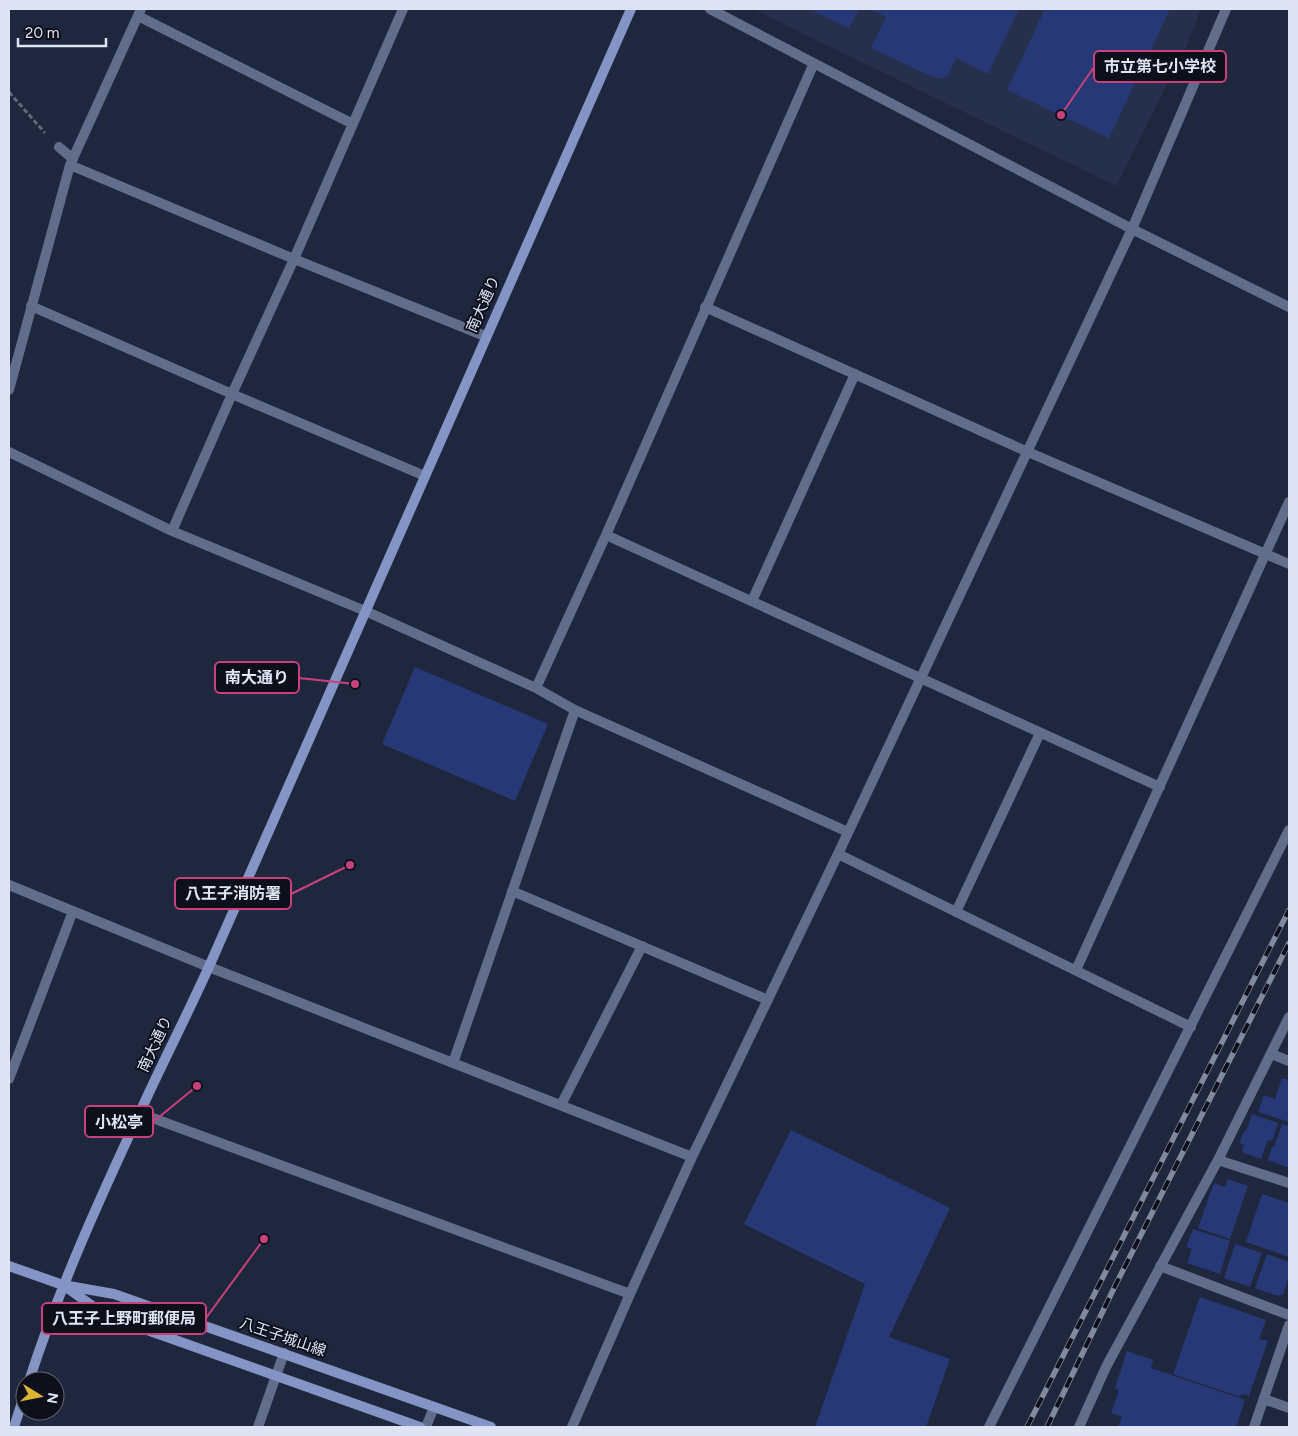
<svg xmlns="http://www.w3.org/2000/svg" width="1298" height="1436" viewBox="0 0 1298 1436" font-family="Figtree,'Noto Sans JP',sans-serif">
  <rect width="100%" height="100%" fill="#1f273e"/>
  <path fill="#26304d" d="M753 9H1201L1188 43 1116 186Z"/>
  <path fill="#273877" d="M809 9H859L849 28Z
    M868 9H1019L988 74 956 58 948 75 943 78H935L871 48 886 17Z
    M1045 9H1170L1109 138 1007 90Z
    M415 667 548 724 515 801 382 744Z
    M1282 1078 1289 1080V1122L1258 1112 1264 1095 1275 1099Z
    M1252 1114 1278 1123 1272 1141 1268 1140 1261 1159 1242 1152 1244 1145 1239 1143 1244 1131H1246Z
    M1282 1124 1289 1126V1168L1268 1160 1272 1147H1274Z
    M791 1130 950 1208 889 1337 950 1359 926 1427H815L865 1284 744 1224Z
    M1228 1179 1248 1186 1230 1239 1198 1228 1214 1183 1225 1187Z
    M1262 1194 1289 1203V1257L1246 1242Z
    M1193 1229 1230 1241 1220 1274 1187 1263 1192 1249 1186 1247Z
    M1235 1244 1262 1253 1250 1287 1224 1278Z
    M1267 1254 1289 1262V1276L1283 1294 1278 1296 1255 1288Z
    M1200 1297 1266 1320 1259 1339 1268 1341 1249 1396 1242 1394 1240 1397 1173 1374Z
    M1127 1351 1153 1360 1151 1368 1245 1400 1236 1427H1118L1122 1417 1111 1413 1119 1390 1115 1388Z"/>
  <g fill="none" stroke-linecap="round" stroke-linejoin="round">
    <path stroke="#61687d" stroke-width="3" stroke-dasharray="5 2.5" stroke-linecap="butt" d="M9 92 45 133"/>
    <path stroke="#626d8c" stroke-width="10" d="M752 601 855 374
      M956 912 1040 733
      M1271 1054 1289 1061
      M561 1105 642 946
      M1160 1266 1289 1315
      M426 1427 434 1407"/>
    <path stroke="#626d8c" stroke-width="10" d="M710 9 1132 229 1289 307
      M138 16 353 124
      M59 147 73 159
      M70 165 294 259 485 336
      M31 306 232 394 425 476
      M705 307 1028 452 1289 564
      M9 390 70 165 141 9
      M9 452 172 531 363 610 536 688 575 710 848 832
      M172 531 232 394 294 259 403 9
      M606 535 1160 787
      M536 688 606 535 814 63
      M838 854 1191 1027
      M9 885 209 967 692 1157
      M512 891 768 1000
      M1076 970 1289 502
      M453 1063 575 710
      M9 1079 73 911
      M139 1113 630 1294
      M1218 1160 1289 1183
      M1264 1399 1289 1408
      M258 1427 284 1353
      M572 1427 630 1294 692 1157 838 854 1132 229 1226 9
      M989 1427 1289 830
      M1079 1427 1106 1367 1218 1160 1289 1017
      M1254 1427 1289 1325"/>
    <path stroke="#8394c5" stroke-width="10" d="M9 1266 63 1285 114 1294 491 1427
      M66 1287 105 1315 420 1427
      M29 1381C59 1288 100 1198 141 1110 165 1057 192 1006 215 953 351 637 491 323 631 9
      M14 1427 25 1393"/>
    <defs>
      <path id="rail" d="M1027 1427 1289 910
        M1047 1427 1115 1286 1289 943"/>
    </defs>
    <use href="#rail" stroke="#82899c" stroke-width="5.5"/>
    <use href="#rail" stroke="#0d101b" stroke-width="4" stroke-dasharray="11" stroke-linecap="butt"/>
  </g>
  <g text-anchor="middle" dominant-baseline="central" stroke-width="4" stroke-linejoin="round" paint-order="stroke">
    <g font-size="15" fill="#dee4f4" stroke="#0d101b">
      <text transform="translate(483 304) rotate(-66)">南大通り</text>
      <text transform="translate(155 1044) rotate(-65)">南大通り</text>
      <text transform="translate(283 1337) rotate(19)">八王子城山線</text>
    </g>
  </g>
  <path fill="none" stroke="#c8417a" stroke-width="2" d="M1061 115L1094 67M355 684L299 678M350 865L291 894M197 1086L153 1122M264 1239L206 1318"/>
  <g fill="#c8417a" stroke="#0d101b" stroke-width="2">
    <circle cx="1061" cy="115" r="5"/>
    <circle cx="355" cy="684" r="5"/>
    <circle cx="350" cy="865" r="5"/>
    <circle cx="197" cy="1086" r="5"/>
    <circle cx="264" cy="1239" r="5"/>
  </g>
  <g fill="#0d101b" stroke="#c8417a" stroke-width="2">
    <rect x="1094" y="51" width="132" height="31" rx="5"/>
    <rect x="215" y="662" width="84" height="31" rx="5"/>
    <rect x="175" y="878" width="116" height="31" rx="5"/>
    <rect x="85" y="1106" width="68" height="31" rx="5"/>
    <rect x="42" y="1303" width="164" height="31" rx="5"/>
  </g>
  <g font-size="16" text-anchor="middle" font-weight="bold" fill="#dee4f4">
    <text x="1160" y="72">市立第七小学校</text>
    <text x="257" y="683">南大通り</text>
    <text x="233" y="899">八王子消防署</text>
    <text x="119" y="1128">小松亭</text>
    <text x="124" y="1324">八王子上野町郵便局</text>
  </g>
  <rect width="1298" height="1436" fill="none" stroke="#dee4f4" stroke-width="20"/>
  <g transform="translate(40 1396) rotate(100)"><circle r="24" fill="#0d101b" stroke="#616572"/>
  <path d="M0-4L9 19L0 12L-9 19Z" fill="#dcb233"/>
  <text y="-8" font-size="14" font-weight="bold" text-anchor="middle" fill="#dee4f4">N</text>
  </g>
  <path d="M18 38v8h88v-8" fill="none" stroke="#dee4f4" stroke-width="2.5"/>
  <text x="25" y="38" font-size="15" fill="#dee4f4" stroke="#0d101b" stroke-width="4" paint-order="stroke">20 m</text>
</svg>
